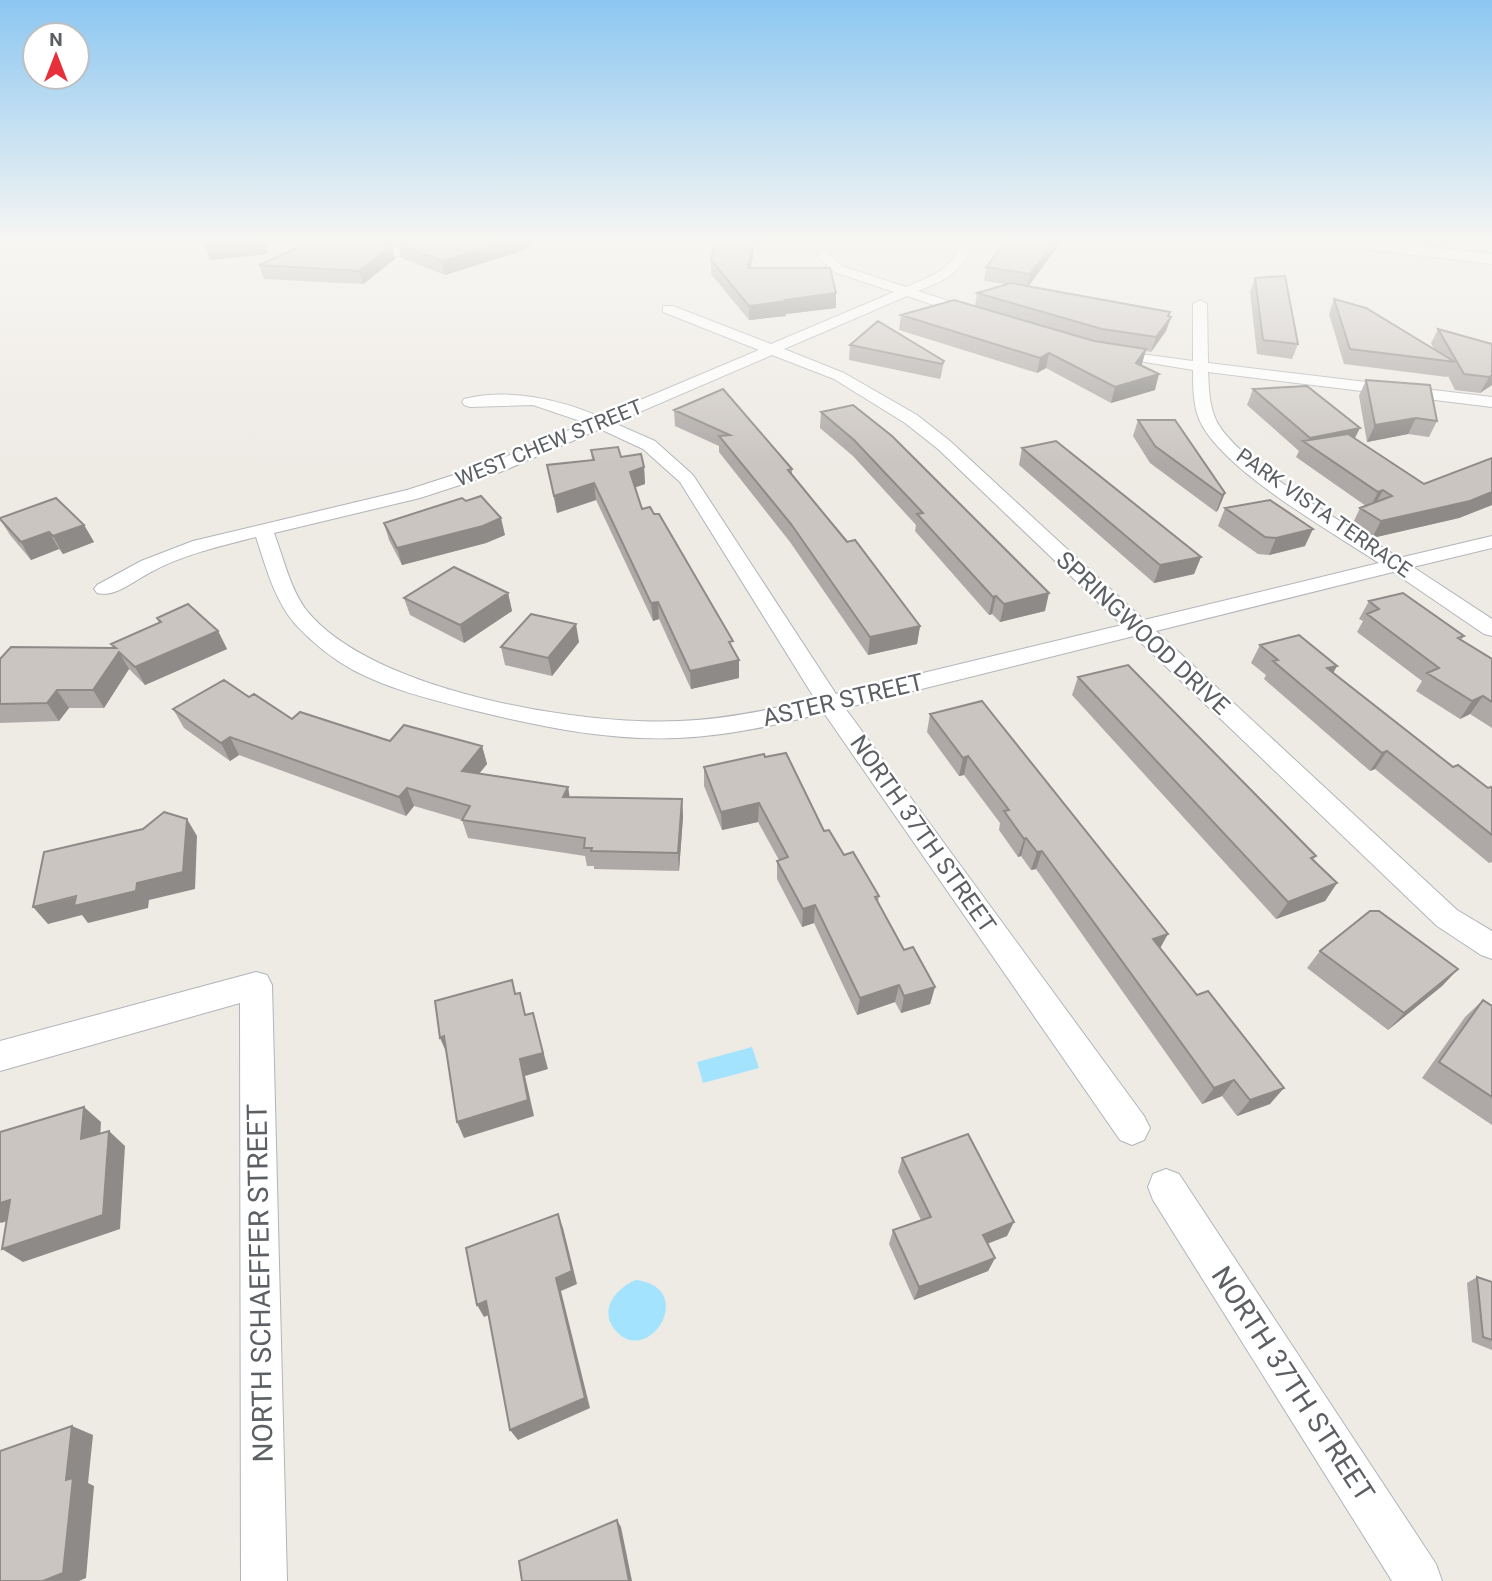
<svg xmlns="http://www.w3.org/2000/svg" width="1492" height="1581" viewBox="0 0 1492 1581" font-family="Roboto,sans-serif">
  <rect width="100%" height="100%" fill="#eeeae4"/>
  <path fill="#c5e6c0" d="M1384 242H1492V255Z"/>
  <path fill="#a3e3fe" d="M752 1047 759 1068 703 1083 697 1062Z
    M636 1280C699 1288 648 1369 615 1330 598 1310 617 1287 636 1280Z"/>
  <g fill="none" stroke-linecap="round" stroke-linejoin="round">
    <defs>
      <path id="minor" d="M304 242 375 250 428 242H447C422 261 328 263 304 242Z
        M961 242H973C962 273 948 279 918 291L979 311V317H969L907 296 784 349 844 373 917 415 950 441 1144 620 1379 563C1332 532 1220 469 1199 419 1193 404 1193 386 1193 370L1109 356 1102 352 1104 349 1193 361V304L1200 300 1207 304 1208 363 1492 397V407L1208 372C1209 388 1209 405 1216 420 1237 464 1355 529 1399 558L1492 536V548L1413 567 1492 619V636L1484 634 1393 572 1156 631 1457 910 1492 931V959L1481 955 1437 926 1134 636 845 708 1144 1116 1150 1128 1144 1140 1132 1145 1120 1140 824 713C776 725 728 736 678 738 606 741 537 726 468 709 429 699 389 689 353 670 331 658 312 642 295 624 274 599 266 567 256 537 221 546 184 554 151 572 135 580 115 598 97 593L94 589 97 585 141 561 193 541 407 490 491 463 586 423 533 405 470 407 464 405 462 402 464 399C509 388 560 399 600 417L759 350 663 312V306H673L771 344 894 292 834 272 818 257V251H826L842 266 906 287C933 275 950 272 961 242ZM772 355 834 379 905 423 938 449 1122 625 836 694 693 475 655 441 614 423ZM600 429 643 449 680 482 815 699C770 710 726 719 679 721 580 726 372 691 307 611 290 589 284 559 274 533L420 498 503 471Z
        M256 972 267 975 272 985 287 1581H241L240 1003 0 1071V1041Z
        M1166 1169 1179 1174 1436 1564 1442 1581H1392L1153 1200 1148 1187 1153 1174Z"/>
      <path id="tertiary" d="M1339 242H1385L1492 254V264L1347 247Z"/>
    </defs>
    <use href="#minor" stroke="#b1b5b9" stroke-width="2"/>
    <use href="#tertiary" stroke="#b1b5b9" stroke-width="2"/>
    <use href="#minor" fill="#fff" fill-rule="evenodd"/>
    <use href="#tertiary" fill="#fff" fill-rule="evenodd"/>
  </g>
  <path fill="#aea9a6" d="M339 242H411L388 245 395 259 363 284 264 279 259 265 349 246H359L339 243Z
    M753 242V255L751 268 836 308 786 314V316L749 320 711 274V260Z
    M1061 242 1029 286 1170 312 1169 316 1171 317 1166 331 1151 352 1146 351 1141 365 1155 390 1111 403 1046 368 1037 373 899 330 901 315 975 306 977 293 1005 284 984 281 986 267Z
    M398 245 522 251 445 275 401 258Z
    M1255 278 1298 344 1292 359 1257 354 1250 292Z
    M1334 299 1434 349 1431 343 1438 329 1492 344V385L1480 393 1455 390 1448 376 1447 377 1344 364 1329 314Z
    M850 345 944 361 941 376 940 379 849 360Z
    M1366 380 1437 421 1429 437 1408 434 1367 442 1359 396Z
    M723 389 792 469V475L920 626 917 644 868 655 790 542 719 452V446L675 426 674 410Z
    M1253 389 1355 439 1424 484 1492 458V505L1459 518 1372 538 1352 525 1360 508 1366 506 1296 457 1299 451 1247 405Z
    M853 405 1045 611 1000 622 992 614 989 615 915 531 916 525 853 456 820 428 821 412Z
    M1138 420 1225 493 1218 510 1216 512 1150 463 1133 436Z
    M1022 448 1201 557 1194 574 1154 583 1019 465Z
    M591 450 621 457 644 467 645 484 635 487 642 509 733 649 739 660V678L691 689 659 619 653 621 596 500 557 513 547 465 592 460Z
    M466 501 505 535 486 543 402 565 389 540 384 523Z
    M1225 508 1305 546 1269 555 1258 554 1218 526Z
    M0 519 84 525 94 542 63 554 59 549 31 560 10 535Z
    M508 593 512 611 464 643 410 615 404 598Z
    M1369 601 1464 636 1461 640 1492 659V728L1470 714 1460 719 1416 691 1422 681 1357 632 1363 621 1359 619Z
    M157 618 218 631 227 649 145 685 129 669 104 708H69L59 721 0 723V659L114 648 111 644 159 623Z
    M579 642 552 676 505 665 501 647Z
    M1260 645 1337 666 1333 673 1453 767 1488 788H1492V862L1489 863 1375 769 1370 771 1264 679 1266 675 1251 663Z
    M1078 677 1316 856 1313 860 1337 883 1325 901 1276 919 1072 695Z
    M249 697 292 719 390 741 482 746 487 764 479 773 568 787 569 797 682 799 683 817 679 871 594 869V866H587L585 856 468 838 462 820 414 806 406 816 239 755 230 761 184 728 173 709Z
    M930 714 1160 948 1270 1104 1237 1116 1222 1096 1202 1104 1036 869 1031 870 1021 856 1018 857 999 830 1000 823 964 775 959 776 927 732Z
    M765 757 824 831 879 896 878 902 904 950 935 987 930 1004 901 1013 895 1002 857 1015 814 923 802 927 777 879V861L779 860 758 822 722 830 704 786V767Z
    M1320 951 1458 969 1442 986 1388 1030 1307 968Z
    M1483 1000 1492 1006V1125L1422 1078 1465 1017Z
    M902 1158 1007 1236 987 1244 995 1258 988 1271 914 1300 889 1244 893 1230 921 1220 898 1172Z
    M1477 1277 1492 1282V1350L1472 1342 1467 1283Z"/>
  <path fill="#8d8a87" d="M254 242H268L267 254 210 260 205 247Z
    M374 242H411L375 247Z
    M506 242H537L522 251 445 275 442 261Z
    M753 242V255L748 282V268Z
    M1054 242H1061L1027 288 1030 274Z
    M392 245 395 259 363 284 359 271Z
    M836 293V308L786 314V316L749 320V306L785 300Z
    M1170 312 1168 320 1171 317 1166 331 1151 352 1156 337Z
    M1146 349 1142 364 1132 378 1136 363Z
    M1049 353 1046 368 1037 373 1040 358Z
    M1159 374 1155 390 1111 403 1115 387Z
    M1492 375V385L1480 393 1489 377Z
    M1416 418 1408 434 1367 442 1375 425Z
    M1360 428 1352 444H1307L1310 438Z
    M644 467 645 484 631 489 630 472Z
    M594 483 596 500 557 513 554 496Z
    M1383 490 1374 507 1370 508 1378 492Z
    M1492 492V505L1459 518 1372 538 1381 521Z
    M1225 493 1218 510 1216 512 1222 495Z
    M501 518 505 535 486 543 402 565 397 548Z
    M84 525 94 542 63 554 53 536Z
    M1313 529 1305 546 1269 555 1276 538Z
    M49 532 59 549 31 560 21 542Z
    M1201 557 1194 574 1154 583 1160 565Z
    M508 593 512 611 464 643 460 625Z
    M1049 593 1045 611 1000 622 1004 604Z
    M996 596 992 614 989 615 993 597Z
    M658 602 659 619 653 621 651 603Z
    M576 624 579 642 552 676 548 658Z
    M920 626 917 644 868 655 870 637Z
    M218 631 227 649 145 685 135 667Z
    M119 652 129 669 104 708 93 690Z
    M739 660V678L691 689 690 671Z
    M1337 666 1327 684V668Z
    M57 690 69 708 59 721 47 703Z
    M1483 696 1470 714 1460 719 1472 701Z
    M230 737 239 755 230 761 221 743Z
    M482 746 487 764 467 789 462 771Z
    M1387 751 1375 769 1370 771 1382 753Z
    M968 756 964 775 959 776 963 758Z
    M568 787 571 805 563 797Z
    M407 788 414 806 406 816 399 797Z
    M682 799 683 817 679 871 678 853Z
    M759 803 758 822 722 830 721 812Z
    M187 819 197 836 195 889 149 900 148 908 88 923 82 915 48 924 33 907 137 883Z
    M1026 838 1021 856 1018 857 1024 839Z
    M1042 851 1036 869 1031 870 1037 852Z
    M1337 883 1325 901 1276 919 1288 902Z
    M815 905 814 923 802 927 803 909Z
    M1168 934 1158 952 1153 939Z
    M1458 969 1442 986 1388 1030 1404 1013Z
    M899 985 895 1002 857 1015 860 998Z
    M935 987 930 1004 901 1013 904 996Z
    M533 1013 548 1069 525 1076 534 1116 464 1138 457 1122 520 1059Z
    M444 1036 447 1054 440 1038Z
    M1234 1080 1222 1096 1202 1104 1214 1088Z
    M1284 1088 1270 1104 1237 1116 1250 1100Z
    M84 1107 101 1122 99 1155 81 1139Z
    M109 1131 125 1146 120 1229 23 1262 2 1249Z
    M10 1200 30 1214 1 1223 0 1222V1203Z
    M558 1214 563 1228 577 1284 561 1291 590 1408 518 1440 510 1430 556 1278Z
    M1014 1222 1007 1236 976 1248 983 1235Z
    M995 1258 988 1271 914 1300 919 1287Z
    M486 1301 493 1313 484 1317 477 1305Z
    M72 1426 93 1435 88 1483 94 1486 86 1578 79 1581H43L66 1480Z
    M617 1520 621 1527 632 1581H629Z"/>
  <path fill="#cac5c1" stroke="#8d8a87" stroke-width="2" d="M205 242H254L205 247Z
    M310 242H329L349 246 392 245 359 271 259 265Z
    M412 242H506L442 261 398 245Z
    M714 242H753L748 268H830L836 293 785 300 786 301 749 306 711 260Z
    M1006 242H1054L1030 274 986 267Z
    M1285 276 1298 344 1263 340 1255 278Z
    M1011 283 1170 312 1168 316 1171 317 1156 337 1102 329 977 293Z
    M1334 299 1366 308 1455 362 1350 349Z
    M954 300 1094 341 1146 349 1136 363 1159 374 1115 387 1049 353 1040 358 901 315Z
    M878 321 944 361 942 364 850 345Z
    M1438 329 1492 344V375L1489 377 1464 374Z
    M1366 380 1430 385 1437 421 1416 418 1375 425Z
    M1307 386 1360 428 1310 438 1253 389Z
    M723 389 792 469 788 470 847 542 855 540 920 626 870 637 791 524 719 436 730 435 674 410Z
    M853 405 892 436 1049 593 1004 604 996 596 993 597 917 514 923 513 854 440 821 412Z
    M1138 420H1175L1225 493 1222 495 1155 446Z
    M1348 434 1424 484 1492 458V492L1470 501 1381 521 1360 508 1392 496 1383 490 1378 492 1303 441Z
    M1056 441 1201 557 1160 565 1022 448Z
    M618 447 621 457 641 454 644 467 630 472 642 509 650 507 654 514H659L733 641 729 642 739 660 690 671 658 602 651 603 594 483 554 496 547 465 594 460 591 450Z
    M481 496 501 518 483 526 397 548 384 523 462 498 466 501Z
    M56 498 84 525 53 536 49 532 21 542 0 519V518Z
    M1270 500 1313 529 1276 538 1265 537 1225 508Z
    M454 567 508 593 460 625 404 598Z
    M1403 593 1464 636 1458 638 1492 659V702L1483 696 1472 701 1427 673 1439 668 1367 614 1379 609 1369 601Z
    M188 604 218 631 135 667 119 652 93 690H57L47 703 0 704V659L11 647 116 648 111 644 161 622 157 618Z
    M531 614 576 624 548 658 501 647Z
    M1299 635 1337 666 1327 668 1453 767 1458 765 1488 788 1491 787 1492 788V835L1387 751 1382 753 1273 661 1278 660 1260 645Z
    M1128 665 1316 856 1311 858 1337 883 1288 902 1078 677Z
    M224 680 249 697 254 694 292 719 300 712 390 741 404 725 482 746 462 771 568 787 563 797 682 799 678 853 591 851 592 848H584L585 838 462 820 470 806 407 788 399 797 230 737 221 743 173 709Z
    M982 701 1168 934 1153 939 1197 995 1208 991 1284 1088 1250 1100 1234 1080 1214 1088 1042 851 1037 852 1026 838 1024 839 1004 811 1009 810 968 756 963 758 930 714Z
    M786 753 824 831 829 830 844 855 853 852 879 896 875 897 904 950 913 947 935 987 904 996 899 985 860 998 815 905 803 909 777 861 788 857 759 803 721 812 704 767 764 754 765 757Z
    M164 812 187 819 183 872 137 883 136 891 74 906 76 896 33 907 44 852 143 829Z
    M1370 911H1379L1458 969 1404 1013 1320 951Z
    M512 980 515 994 520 993 525 1015 533 1013 543 1053 520 1059 528 1100 457 1122 444 1036 440 1038 435 1001Z
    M1483 1000 1492 1006V1097L1439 1062Z
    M84 1107 81 1139 109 1131 103 1215 2 1249 10 1200 0 1203V1132Z
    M968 1134 1014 1222 983 1235 995 1258 919 1287 893 1230 931 1217 902 1158Z
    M558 1214 572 1271 556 1278 585 1398 510 1430 486 1301 477 1305 466 1248Z
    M1477 1277 1492 1282V1340L1483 1337Z
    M72 1426 66 1480 73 1478 63 1573 43 1581H0V1451Z
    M617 1520 629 1581H522L519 1561Z"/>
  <linearGradient id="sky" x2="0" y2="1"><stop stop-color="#8cc7f1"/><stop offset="0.52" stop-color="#f7f6f3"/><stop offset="1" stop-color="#f7f6f3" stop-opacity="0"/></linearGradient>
  <rect width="1492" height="463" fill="url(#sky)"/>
  <g text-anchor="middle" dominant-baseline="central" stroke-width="5" stroke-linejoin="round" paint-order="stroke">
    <g font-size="21" fill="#5c6064" stroke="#fff">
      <text transform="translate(549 443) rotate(-22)">WEST CHEW STREET</text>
      <text transform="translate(1324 513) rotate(35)">PARK VISTA TERRACE</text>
    </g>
    <g font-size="24" fill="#5c6064" stroke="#fff">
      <text transform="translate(1143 633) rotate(43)">SPRINGWOOD DRIVE</text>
      <text transform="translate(843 700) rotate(-13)">ASTER STREET</text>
      <text transform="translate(923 834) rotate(55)">NORTH 37TH STREET</text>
    </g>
    <g font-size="28" fill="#5c6064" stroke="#fff">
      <text transform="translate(260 1283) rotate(-91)">NORTH SCHAEFFER STREET</text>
      <text transform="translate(1293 1384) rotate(57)">NORTH 37TH STREET</text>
    </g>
  </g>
  <g transform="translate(56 56)"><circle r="33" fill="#ffffff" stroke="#bebfc1" stroke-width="2"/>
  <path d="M0-5L12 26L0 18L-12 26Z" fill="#e8303a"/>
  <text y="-10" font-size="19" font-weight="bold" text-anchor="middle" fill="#5c6064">N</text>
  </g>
</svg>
